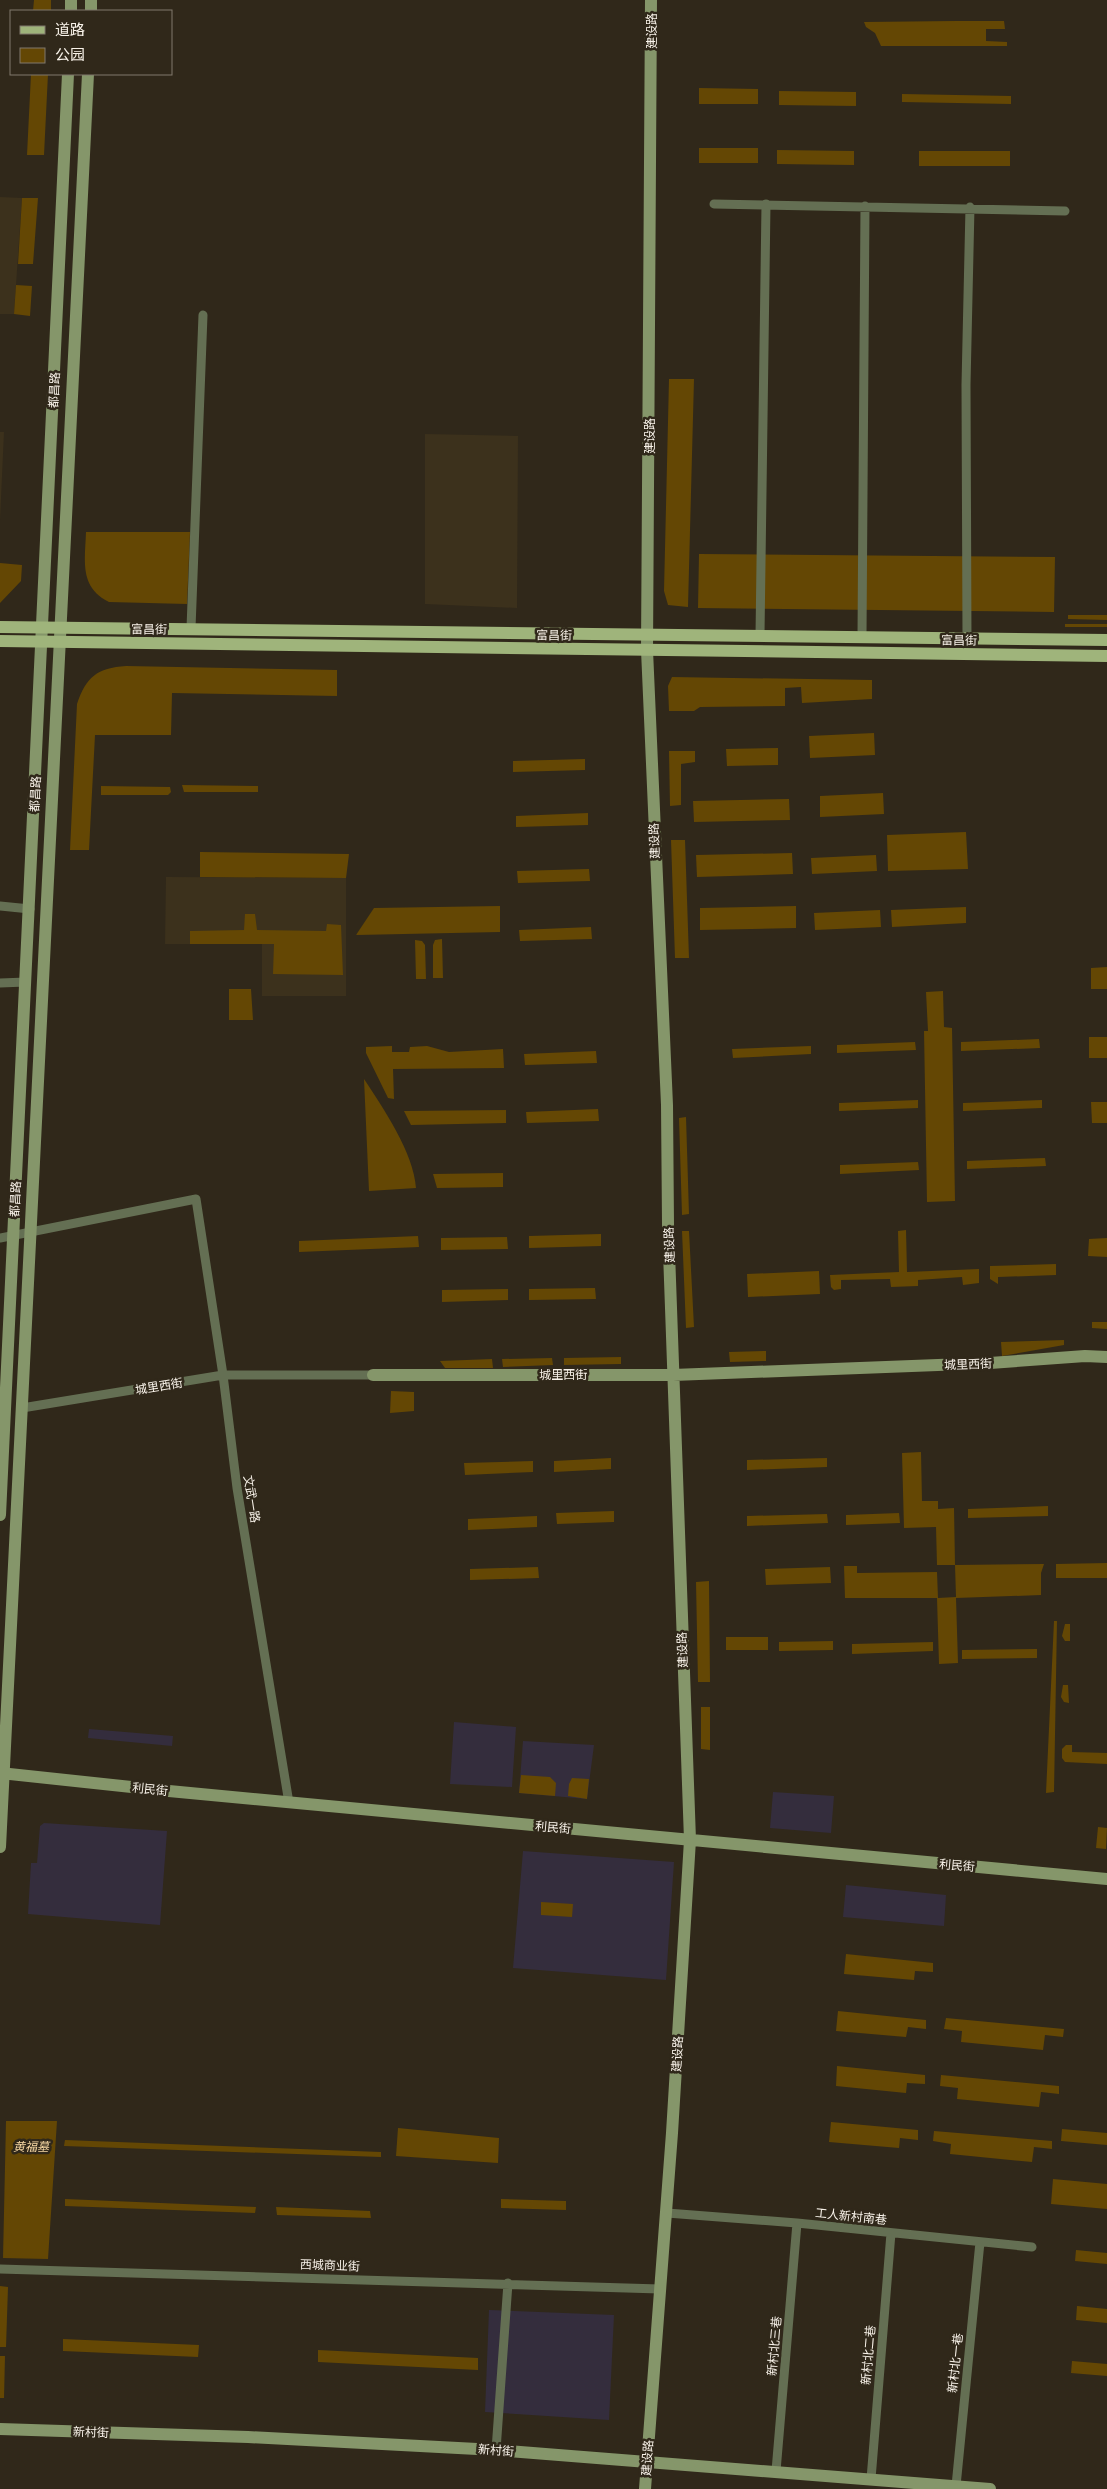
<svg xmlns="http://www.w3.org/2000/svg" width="1107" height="2489" viewBox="0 0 1107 2489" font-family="'Libre Baskerville','Noto Sans SC',serif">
  <rect width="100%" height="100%" fill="#30281a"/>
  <path fill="#342d3d" d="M454 1722 516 1727 512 1787 450 1784Z
    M89 1729 173 1736 172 1746 88 1738Z
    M523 1741 594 1745 587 1799 519 1793Z
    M773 1792 834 1796 831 1833 770 1828Z
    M44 1823 167 1831 160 1925 28 1914 31 1863H37L40 1826Z
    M523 1851 674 1862 666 1980 513 1968Z
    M846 1885 946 1895 944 1926 843 1917Z
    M489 2310 614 2315 609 2420 485 2412Z"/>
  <path fill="#3c311c" d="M0 197 22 198 14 314H0Z
    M0 432H4L0 521Z
    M425 434 518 436 517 608 425 604Z
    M166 877 346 878V996H262V944H165Z"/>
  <path fill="#644704" d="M34 0H51V11H33Z
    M955 21H1004L1005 29H986V41L1007 42V46H881L875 33 866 27 864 22Z
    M31 74H48L44 155H27Z
    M699 88 758 89V104H699Z
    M779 91 856 92V106L779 105Z
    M902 94 1011 96V104L902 102Z
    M699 148H758V163H699Z
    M777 150 854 151V165L777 164Z
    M919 151H1010V166H919Z
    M22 198H38L33 264H18Z
    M16 285 32 286 30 316 14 314Z
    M669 379H694L688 607 668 605 664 591Z
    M86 532H190L187 604 109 602C79 587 85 561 86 532Z
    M699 554 1055 557 1054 612 698 608Z
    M0 563 22 565 21 581 0 603Z
    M1068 615H1107V620L1068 619Z
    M1065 624H1107V627H1065Z
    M126 666 337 670V696L172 693 171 735H95L89 850H70L77 704C86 677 97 668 126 666Z
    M672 677 872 680V699L802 703 801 687 785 688V706L700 707 694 711H669L668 686Z
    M874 733 875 755 810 758 809 736Z
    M778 748V765L727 766 726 749Z
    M669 751H695V762L681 764V805L670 806Z
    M585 759V770L513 772V761Z
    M182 785 258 786V792H184Z
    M101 786 170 787 171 792 168 795H101Z
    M883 793 884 814 820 817V796Z
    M789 799 790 820 694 822 693 801Z
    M588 813V825L516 827V816Z
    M966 832 968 869 888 871 887 835Z
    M671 840H685L689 958H675Z
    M200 852 349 854 346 878 200 877Z
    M792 853 793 874 697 877 696 855Z
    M876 855 877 871 812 874 811 858Z
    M589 869 590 881 518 883 517 871Z
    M500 906V932L356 935 374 908Z
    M796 906V928L700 930V908Z
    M966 907V923L892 927 891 910Z
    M880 910 881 927 815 930 814 913Z
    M245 914H255L257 930 326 931 327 924 341 925 343 975 273 974 274 944H190V931L244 930Z
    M591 927 592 939 520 941 519 930Z
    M442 939 443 978H433V945L435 940Z
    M415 940 422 941 425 945 426 979H416Z
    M1107 967V989H1091V968Z
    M229 989H251L253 1020H229Z
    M943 991 944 1027 952 1028 955 1201 927 1202 924 1031H928L926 992Z
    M1089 1037H1107V1058H1089Z
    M1039 1039 1040 1048 961 1051V1042Z
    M915 1042 916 1050 837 1053V1045Z
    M392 1046V1052H409L410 1047 427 1046 449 1052 503 1049 504 1068 393 1069 394 1099 388 1098 366 1053V1047Z
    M811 1046V1054L733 1058 732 1049Z
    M596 1051 597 1063 525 1065 524 1054Z
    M364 1079C383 1108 414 1153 416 1188L369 1191Z
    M918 1100V1108L839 1111V1103Z
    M1042 1100V1108L963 1111V1103Z
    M1091 1102H1107V1123H1092Z
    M598 1109 599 1121 527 1123 526 1112Z
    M506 1110V1123L411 1125 404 1111Z
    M686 1117 689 1214 682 1215 679 1118Z
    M1045 1158 1046 1166 967 1169V1161Z
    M918 1162 919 1170 840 1174V1165Z
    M503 1173V1187L437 1188 433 1174Z
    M906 1230 907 1272 979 1269V1283L963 1285 962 1277 918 1280V1286L891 1287 890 1279 841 1280V1289L834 1290 831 1287 830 1275 899 1272 898 1231Z
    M682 1231H689L694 1327 686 1328Z
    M601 1234V1246L529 1248V1236Z
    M418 1236 419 1247 299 1252V1241Z
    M507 1237 508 1249 441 1250V1238Z
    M1107 1238V1257L1088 1256 1089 1239Z
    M1056 1264V1275L998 1277V1284L990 1279V1266Z
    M819 1271 820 1294 748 1297 747 1274Z
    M595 1288 596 1299 529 1300V1289Z
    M508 1289V1300L442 1302V1290Z
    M1092 1322H1107V1329L1092 1328Z
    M1064 1340V1345L1002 1356 1001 1342Z
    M766 1351V1361L730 1362 729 1352Z
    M621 1357V1364L564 1365V1358Z
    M552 1358 553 1365 503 1367 502 1359Z
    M492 1359 493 1368H445L440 1361Z
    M391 1391 414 1392V1411L390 1413Z
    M921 1452 922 1501H938V1509L954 1508 955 1565 1044 1564 1041 1573V1595L956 1598 958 1663 939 1664 937 1598H845L844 1566H857V1573L937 1572 938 1598 956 1597 955 1565H937L936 1527 904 1528 902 1453Z
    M611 1458V1469L554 1472V1461Z
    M827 1458V1467L747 1470V1460Z
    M533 1461V1472L465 1475 464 1463Z
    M1048 1506V1516L968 1518V1509Z
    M614 1511V1522L557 1524 556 1513Z
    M899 1513 900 1523 846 1525V1515Z
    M827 1514 828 1523 747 1526V1516Z
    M537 1516V1527L468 1530V1519Z
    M1107 1563V1578H1056V1564Z
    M538 1567 539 1578 470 1580V1569Z
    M830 1567 831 1583 766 1585 765 1569Z
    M709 1581 710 1682H698L696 1582Z
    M1054 1621H1057L1054 1792 1046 1793Z
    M1065 1624H1070V1641H1065L1062 1636Z
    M726 1637H768V1650H726Z
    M833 1641V1650L779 1651V1642Z
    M933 1642V1651L852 1654V1644Z
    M1037 1649V1658L962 1659V1650Z
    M1063 1685H1068L1069 1703 1064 1702 1061 1697Z
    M701 1707H710V1750L701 1749Z
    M1066 1745H1072V1752L1107 1753V1764L1065 1762 1062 1758V1749Z
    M521 1775 550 1777 556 1783 555 1796 519 1793Z
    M572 1778 589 1779 587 1799 568 1796 569 1784Z
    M1098 1827 1107 1828 1106 1849 1096 1848Z
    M541 1902 573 1904 572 1917 541 1915Z
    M846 1954 933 1963V1972L915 1971 914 1980 844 1974Z
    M838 2011 926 2020V2029L908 2027 906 2037 836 2031Z
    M946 2018 1064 2029 1063 2037 1045 2035 1043 2050 961 2042 962 2031 944 2029Z
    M837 2066 925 2075V2084L907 2083 906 2093 836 2086Z
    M941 2075 1059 2086V2094L1041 2092 1039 2107 957 2099 958 2088 940 2086Z
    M6 2121H57L48 2259 3 2258Z
    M831 2122 918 2130V2140L900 2138 899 2148 829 2142Z
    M398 2128 499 2138 498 2163 396 2156Z
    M1062 2129 1107 2133V2145L1061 2141Z
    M934 2131 1052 2141V2149L1034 2147 1032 2162 950 2154 951 2144 933 2141Z
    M65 2140 381 2152V2157L64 2146Z
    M1053 2179 1107 2184V2209L1051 2204Z
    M65 2199 256 2207 255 2213 65 2206Z
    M501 2199 566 2201V2210L501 2208Z
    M276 2207 370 2211 371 2218 277 2215Z
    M1076 2250 1107 2253V2264L1075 2261Z
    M0 2286 8 2287 6 2347H0Z
    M1077 2306 1107 2309V2323L1076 2320Z
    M63 2339 199 2345 198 2357 63 2351Z
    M318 2350 478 2358V2370L318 2362Z
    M0 2356H5L4 2398H0Z
    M1072 2361 1107 2364V2376L1071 2373Z"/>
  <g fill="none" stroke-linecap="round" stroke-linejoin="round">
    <path stroke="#646f53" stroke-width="9" d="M714 204 1065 211
      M191 628 203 315
      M760 635 766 204
      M862 637 865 206
      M967 638 966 385 970 207
      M0 906 30 909
      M0 983 26 982
      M0 1238 196 1199 223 1375 237 1488 289 1803
      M22 1408 223 1375H373
      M667 2213 797 2223 1032 2247
      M0 2269 660 2289
      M496 2450 508 2283
      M776 2471 797 2223
      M871 2479 891 2233
      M956 2486 980 2242"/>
    <path stroke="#85966a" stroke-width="12" d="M71 11V0
      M91 11V0
      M373 1375H673L990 1363 1085 1356 1107 1357
      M0 1515 68 74
      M0 1773 169 1791 1107 1879
      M0 1847 88 74
      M0 2429 248 2437 496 2450 990 2489
      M645 2489 672 2133 690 1840 668 1224 667 1105 647 650 651 0"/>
    <path stroke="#9fb47b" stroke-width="12" d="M0 627 1107 640
      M0 641 1107 656"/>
  </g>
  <g text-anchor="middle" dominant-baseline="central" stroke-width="5" stroke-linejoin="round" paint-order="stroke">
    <g font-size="12" fill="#f9f3ea" stroke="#30281a">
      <text transform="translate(651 31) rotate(-90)">建设路</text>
      <text transform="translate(54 390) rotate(-87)">都昌路</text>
      <text transform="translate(649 436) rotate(-90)">建设路</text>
      <text transform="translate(149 629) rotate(1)">富昌街</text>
      <text transform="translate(554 635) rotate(1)">富昌街</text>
      <text transform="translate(959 640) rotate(1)">富昌街</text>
      <text transform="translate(35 794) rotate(-87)">都昌路</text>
      <text transform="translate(654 841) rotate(-92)">建设路</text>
      <text transform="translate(15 1199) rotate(-87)">都昌路</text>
      <text transform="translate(669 1245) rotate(-92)">建设路</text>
      <text transform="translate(968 1364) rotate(-2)">城里西街</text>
      <text x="563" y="1374">城里西街</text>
      <text transform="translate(159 1386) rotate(-9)">城里西街</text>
      <text transform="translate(252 1499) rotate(81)">文武一路</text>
      <text transform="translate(682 1650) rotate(-92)">建设路</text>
      <text transform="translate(150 1789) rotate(6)">利民街</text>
      <text transform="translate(553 1827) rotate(5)">利民街</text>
      <text transform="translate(957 1865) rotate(5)">利民街</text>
      <text transform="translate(677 2054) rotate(-87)">建设路</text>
      <text transform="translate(851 2216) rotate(6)">工人新村南巷</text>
      <text transform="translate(330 2265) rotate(2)">西城商业街</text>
      <text transform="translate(774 2346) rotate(-85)">新村北三巷</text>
      <text transform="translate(868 2355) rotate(-85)">新村北二巷</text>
      <text transform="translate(955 2363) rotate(-84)">新村北一巷</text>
      <text transform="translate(91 2432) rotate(2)">新村街</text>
      <text transform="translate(496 2450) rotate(4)">新村街</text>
      <text transform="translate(647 2458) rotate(-86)">建设路</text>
    </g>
    <g font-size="12" font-style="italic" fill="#f8d9a5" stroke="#30281a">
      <text x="31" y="2146">黄福墓</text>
    </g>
  </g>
  <rect x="10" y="10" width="162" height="65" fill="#30281a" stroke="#80796d"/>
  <rect x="20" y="26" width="25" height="8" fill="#9fb47b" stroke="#80796d"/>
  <text x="55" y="35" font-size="15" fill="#f9f3ea">道路</text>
  <rect x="20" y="48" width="25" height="15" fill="#644704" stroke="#80796d"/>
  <text x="55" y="60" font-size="15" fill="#f9f3ea">公园</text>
</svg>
